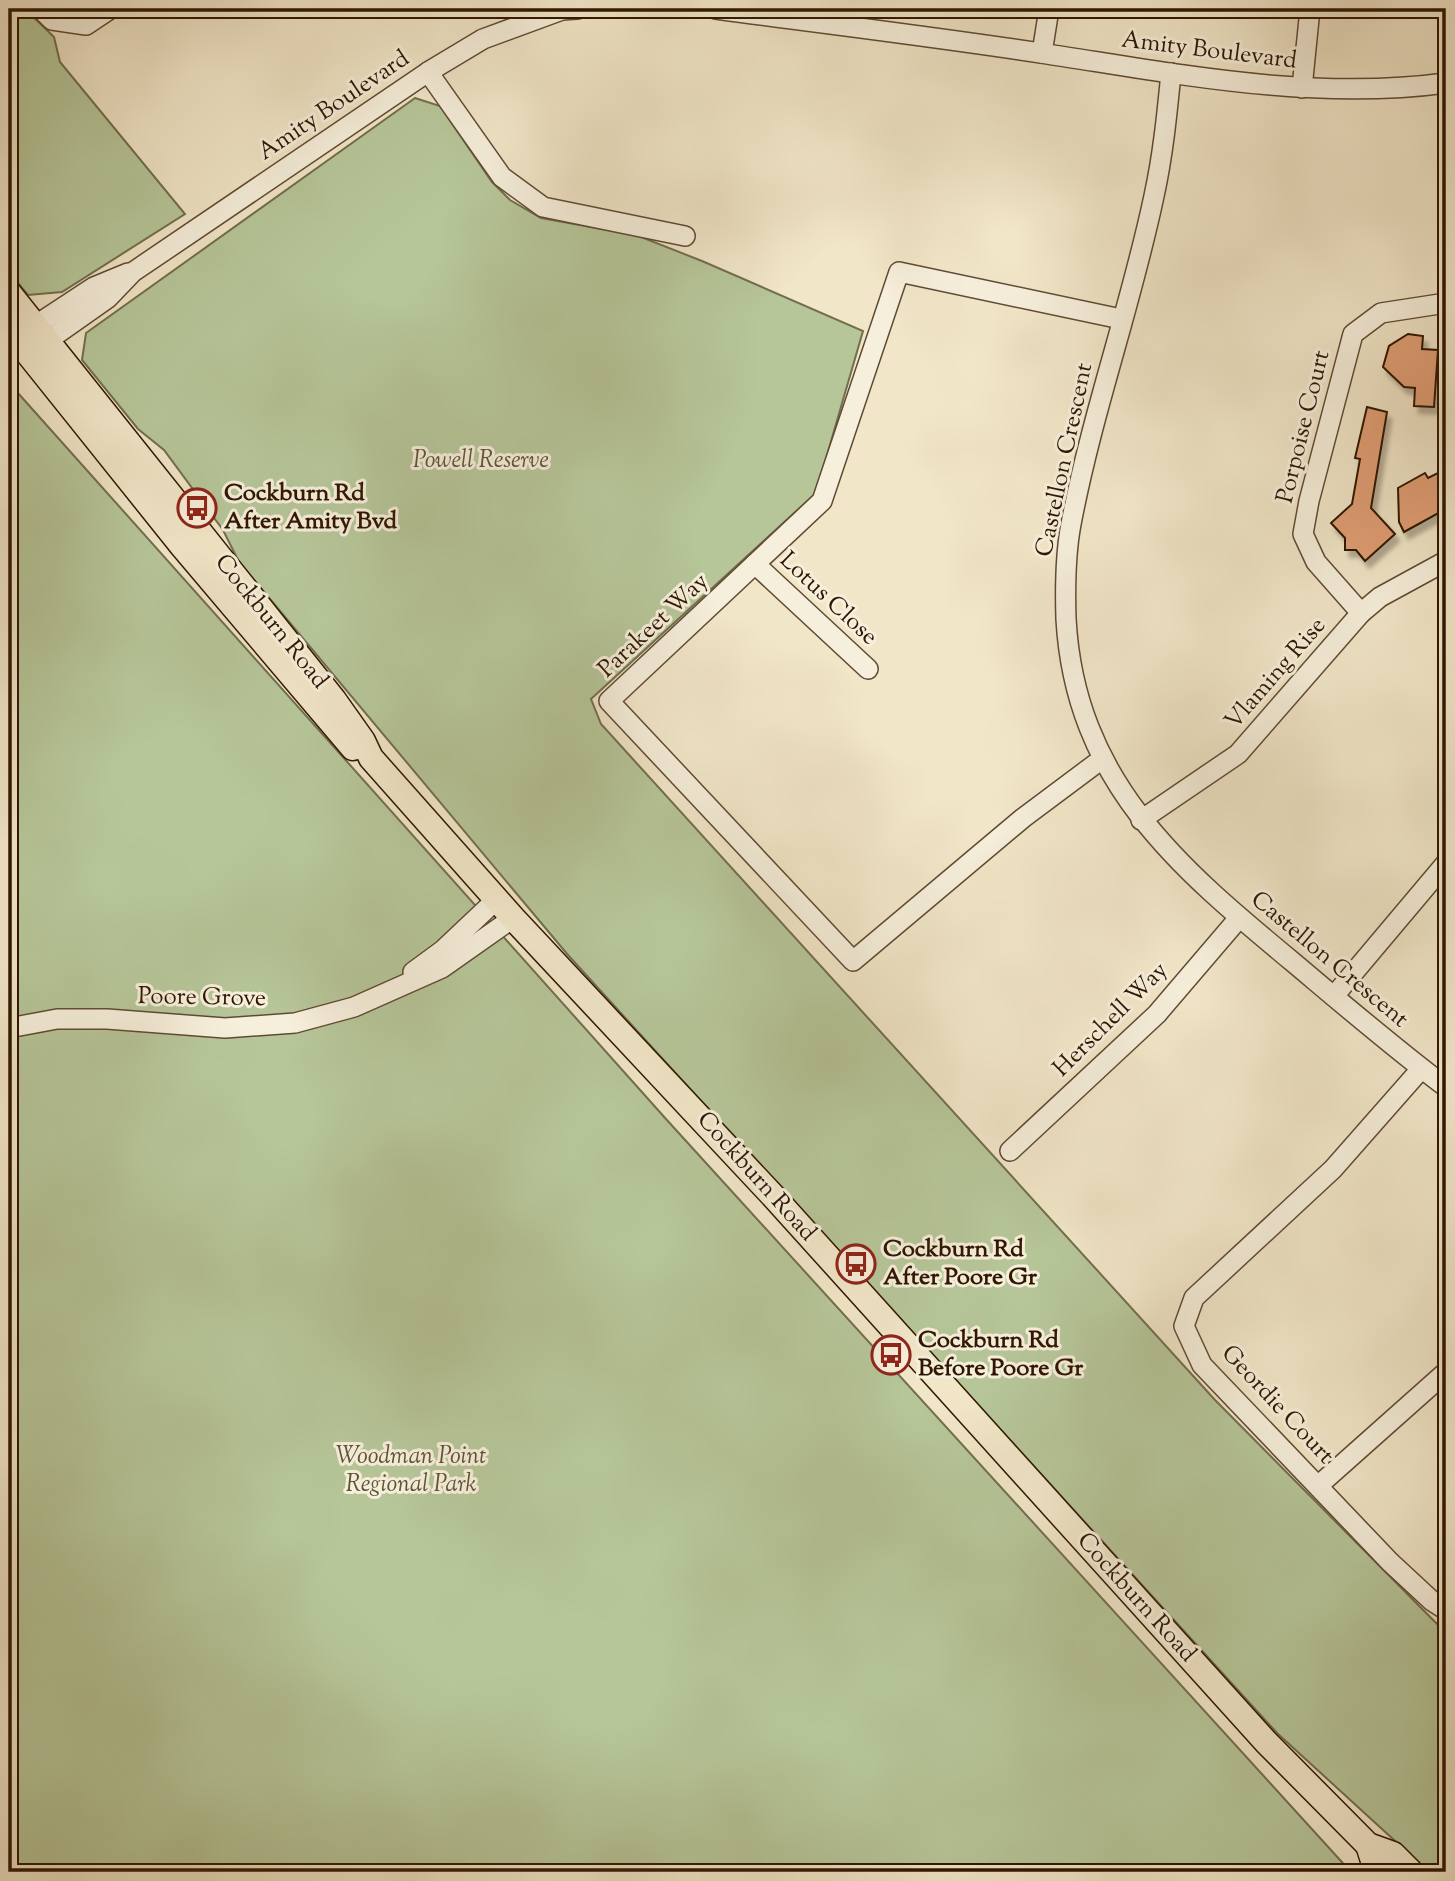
<svg xmlns="http://www.w3.org/2000/svg" width="1455" height="1881" font-family="'Sorts Mill Goudy',serif">
	<style>
		.green { fill: #b6c699; stroke: #726e4e; stroke-width: 2 }
		.building { fill: #e09e74; stroke: #2f1602; stroke-width: 2; filter: url(#shadow) }
		.lines { fill: none; stroke-linecap: round; stroke-linejoin: round }
		.minor-casing { stroke: #604a34; stroke-width: 22 }
		.major-casing { stroke: #2f1602; stroke-width: 27 }
		.minor { stroke: #f6efdb; stroke-width: 19 }
		.major { stroke: #f1e6c8; stroke-width: 24 }
		.labels { text-anchor: middle; dominant-baseline: central; stroke-width: 6; stroke-linejoin: round; paint-order: stroke }
		.street-label { font-size: 24px; fill: #2f1602; stroke: #f6efdb }
		.park-label { font-size: 24px; font-style: italic; fill: #5e5437; stroke: #f6efdb }
		.poi-label { font-size: 24px; font-weight: bold; fill: #2f1602; stroke: #f6efdb; text-anchor: start }
	</style>
	<defs>
		<filter id="shadow"><feDropShadow dx="4.5" dy="7" stdDeviation="2" flood-color="#0004"/></filter>
	</defs>
	<rect width="100%" height="100%" fill="#f1e6c8"/>
	<filter id="stains"><feTurbulence type="fractalNoise" baseFrequency=".00286" numOctaves="4"/><feColorMatrix values="0 0 0 0 .2 0 0 0 0 .09 0 0 0 0 .02 0 0 0 .5 -.17"/></filter>
	<radialGradient id="worn" r=".72"><stop offset=".6" stop-color="#630" stop-opacity="0"/><stop offset="1" stop-color="#630" stop-opacity=".3"/></radialGradient>
	<g class="green">
		<path d="M9 9H25L54 37 60 62 185 214 62 292 28 295 9 272Z"/>
		<path d="M415 98 440 106 492 182 510 200 541 218 636 235 702 261 863 331 816 493 591 699 601 724 1215 1400 1446 1633V1872H1429L1277 1733 568 955 239 562 223 530 164 450 138 429 82 360 86 333Z"/>
		<path d="M9 383 666 1119 1351 1872H9Z"/>
	</g>
	<g class="building">
		<path d="M1408 334 1423 336 1422 349 1438 350 1434 407 1414 406 1415 388 1404 387 1383 367 1389 346Z"/>
		<path d="M1367 407 1387 412 1371 508 1395 534 1365 561 1356 550H1345V538L1331 523 1352 504 1360 459 1355 458Z"/>
		<path d="M1446 469V509L1404 532 1399 522 1398 488 1425 473 1428 478Z"/>
	</g>
	<g class="lines">
		<g class="minor-casing">
			<g id="minor">
				<path d="M41 9 52 20 86 25 110 9"/>
				<path d="M716 9C826 24 937 37 1047 54 1178 74 1313 101 1446 83"/>
				<path d="M1042 53 1049 9"/>
				<path d="M428 72 502 177 543 207 685 236"/>
				<path d="M1171 73C1167 114 1163 155 1154 196 1131 306 1092 413 1071 524 1065 556 1065 587 1066 619 1075 781 1178 867 1294 963 1344 1005 1394 1048 1446 1087"/>
				<path d="M1302 88 1310 9"/>
				<path d="M24 333 94 287 128 273"/>
				<path d="M37 348 108 298 133 272 428 72 483 39 562 10 577 9"/>
				<path d="M755 564 868 669"/>
				<path d="M1361 613 1316 562 1303 534 1309 501 1353 334 1381 313 1446 303"/>
				<path d="M1102 759 1023 818 853 961 609 701 822 501 899 272 1121 319"/>
				<path d="M1141 820 1238 754 1361 613 1380 597 1446 561"/>
				<path d="M413 972 443 950 497 899"/>
				<path d="M1334 996 1446 863"/>
				<path d="M9 1028 57 1019H107L225 1028 295 1023 354 1007 442 968 513 918"/>
				<path d="M1421 1069 1333 1169 1194 1298 1184 1326 1202 1365 1390 1562 1432 1601 1446 1610"/>
				<path d="M1010 1151 1157 1014 1239 918"/>
				<path d="M1319 1485 1446 1372"/>
			</g>
		</g>
		<g class="major-casing">
			<g id="major">
				<path d="M9 293 334 700 363 741 371 758 513 918 774 1197 1266 1742 1368 1845 1393 1854 1411 1872"/>
				<path d="M9 330 182 546 353 748"/>
				<path d="M1368 1845 1375 1867 1380 1872"/>
			</g>
		</g>
		<use href="#minor" class="minor"/>
		<use href="#major" class="major"/>
	</g>
	<defs>
		<g id="bus-ring" transform="scale(2.0125)"><circle r="9.5" fill="#f6efdb" stroke="#8f2418" stroke-width="1.5"/><path d="M-5-6H5V4H4V6H2V4H-2V6H-4V4H-5ZM-3.5-4V0h7V-4ZM-3.5 1.2v1.5H-2V1.2ZM2 1.2v1.5H3.5V1.2Z" fill="#8f2418"/></g>
	</defs>
	<g fill-rule="evenodd">
		<use href="#bus-ring" x="197" y="508"/>
		<use href="#bus-ring" x="856" y="1264"/>
		<use href="#bus-ring" x="891" y="1355"/>
	</g>
	<g class="labels">
		<g class="street-label">
			<text transform="translate(1209 51) rotate(7)">Amity Boulevard</text>
			<text transform="translate(334 106) rotate(-34)">Amity Boulevard</text>
			<text transform="translate(1304 427) rotate(-76)">Porpoise Court</text>
			<text transform="translate(1065 460) rotate(-78)">Castellon Crescent</text>
			<text transform="translate(828 599) rotate(43)">Lotus Close</text>
			<text transform="translate(271 622) rotate(51)">Cockburn Road</text>
			<text transform="translate(654 626) rotate(-43)">Parakeet Way</text>
			<text transform="translate(1276 674) rotate(-49)">Vlaming Rise</text>
			<text transform="translate(1329 960) rotate(40)">Castellon Crescent</text>
			<text transform="translate(202 998) rotate(1)">Poore Grove</text>
			<text transform="translate(1111 1020) rotate(-45)">Herschell Way</text>
			<text transform="translate(756 1177) rotate(48)">Cockburn Road</text>
			<text transform="translate(1277 1405) rotate(47)">Geordie Court</text>
			<text transform="translate(1136 1598) rotate(48)">Cockburn Road</text>
		</g>
		<g class="park-label">
			<text x="481" y="461">Powell Reserve</text>
			<text x="411" y="1457">Woodman Point<tspan x="411" dy="28">Regional Park</tspan></text>
		</g>
		<g class="poi-label">
			<text x="224" y="494">Cockburn Rd<tspan x="224" dy="28">After Amity Bvd</tspan></text>
			<text x="883" y="1250">Cockburn Rd<tspan x="883" dy="28">After Poore Gr</tspan></text>
			<text x="918" y="1341">Cockburn Rd<tspan x="918" dy="28">Before Poore Gr</tspan></text>
		</g>
	</g>
	<rect width="1455" height="1881" fill="none" stroke="#f1e6c8" stroke-width="35"/>
	<rect x="10" y="10" width="1434" height="1860" fill="none" stroke="#2f1602" stroke-width="3.5"/>
	<rect x="18" y="18" width="1420" height="1846" fill="none" stroke="#2f1602" stroke-width="2"/>
	<rect width="100%" height="100%" filter="url(#stains)"/>
	<rect width="100%" height="100%" fill="url(#worn)"/>
</svg>
